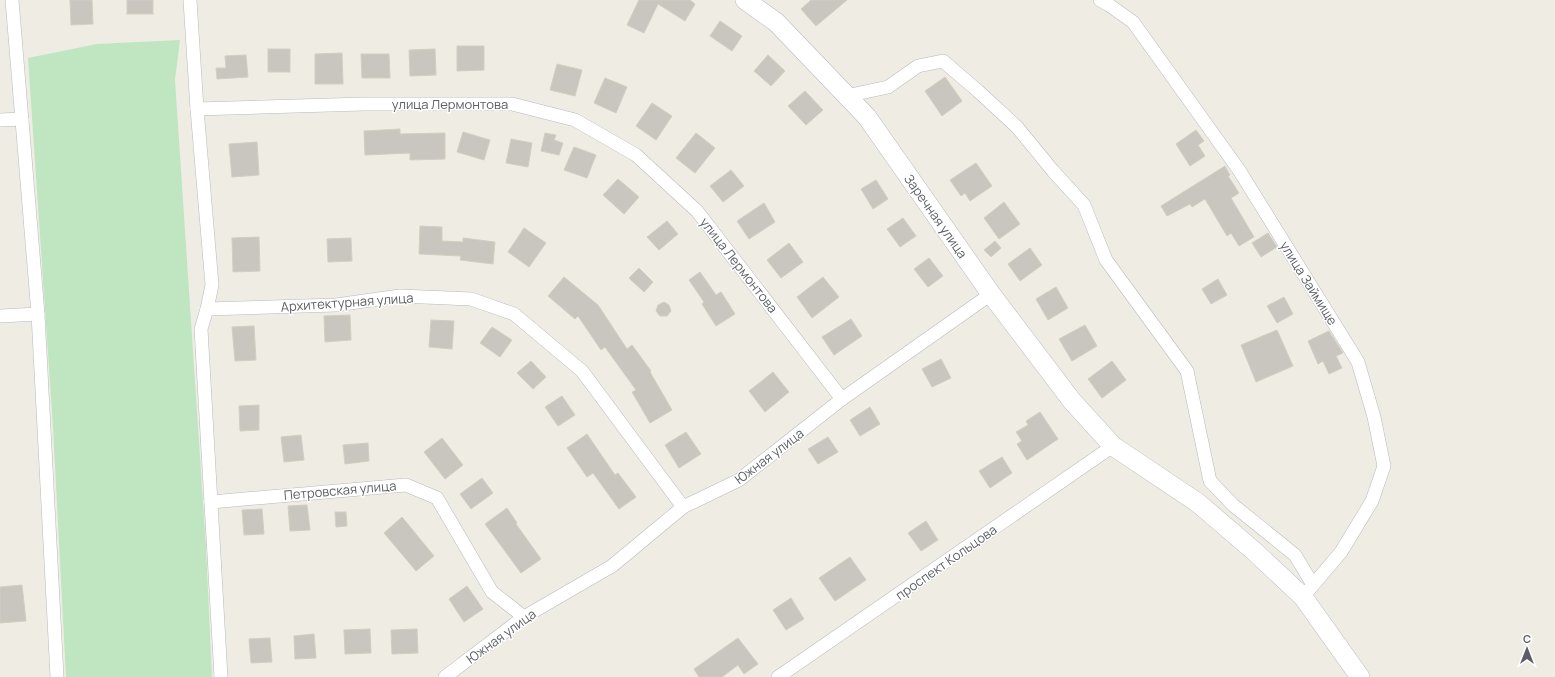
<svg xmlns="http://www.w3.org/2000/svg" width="1555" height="677" font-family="Manrope,sans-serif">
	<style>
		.green { fill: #bfe6c1 }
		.building { fill: #c9c6c0; stroke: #d3cec1 }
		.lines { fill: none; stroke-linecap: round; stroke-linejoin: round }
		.street-casing { stroke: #b8babf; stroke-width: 14 }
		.secondary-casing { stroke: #b8bbc1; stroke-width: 20 }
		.street { stroke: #fff; stroke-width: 13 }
		.secondary { stroke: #fff; stroke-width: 19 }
		.labels { text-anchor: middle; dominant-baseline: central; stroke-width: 3; stroke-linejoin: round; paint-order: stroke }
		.street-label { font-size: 13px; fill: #5b5e64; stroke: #fff }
	</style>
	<rect width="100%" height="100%" fill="#eeece3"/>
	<path class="green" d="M180 40 175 80 206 547 212 677H66L53 427 28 58 97 44Z"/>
	<g class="building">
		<path d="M70 0H92L93 24 71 25Z"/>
		<rect x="127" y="0" width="26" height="14"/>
		<path d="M639 0H690L695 4 685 21 658 4 644 33 627 25Z"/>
		<path d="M811 0H847L816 26 801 9Z"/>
		<path d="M720 21 742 36 732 51 710 36Z"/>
		<path d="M457 46H484V70L457 71Z"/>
		<rect x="268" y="49" width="22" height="23"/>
		<path d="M435 49 436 75 410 76 409 50Z"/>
		<path d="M342 53 343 84H315V54Z"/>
		<path d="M361 54H389L390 78H362Z"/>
		<path d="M246 55 248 77 217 79 216 68H226L225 56Z"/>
		<path d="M768 55 785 71 771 86 754 71Z"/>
		<path d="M557 64 582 70 575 96 550 90Z"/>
		<path d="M945 77 962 101 942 116 925 91Z"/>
		<path d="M605 78 627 87 616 113 594 103Z"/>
		<path d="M805 91 823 110 806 125 788 106Z"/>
		<path d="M652 103 672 116 656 140 636 126Z"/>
		<path d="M400 129V134L445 133V159L410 160V153L365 155 364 131Z"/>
		<path d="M1196 130 1204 141 1198 145 1205 156 1190 166 1176 144Z"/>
		<path d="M463 132 490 140 484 160 457 152Z"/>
		<path d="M545 133 556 135 554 140 563 143 559 155 541 151Z"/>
		<path d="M696 133 715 148 695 173 676 158Z"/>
		<path d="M511 139 532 143 528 167 506 163Z"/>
		<path d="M257 142 259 175 232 177 229 144Z"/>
		<path d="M574 147 596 155 587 178 564 170Z"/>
		<path d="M976 163 992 186 970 201 965 193 961 196 950 180Z"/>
		<path d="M1225 166 1230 175 1228 176 1239 193 1231 198 1254 237 1239 246 1231 233 1227 236 1205 199 1192 207 1190 204 1167 216 1161 206Z"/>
		<path d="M731 170 744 186 723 202 710 186Z"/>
		<path d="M618 179 639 197 624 214 603 195Z"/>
		<path d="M876 180 888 199 873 209 861 189Z"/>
		<path d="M1004 202 1020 224 999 239 984 218Z"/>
		<path d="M764 203 775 222 749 239 737 221Z"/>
		<path d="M903 218 916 236 900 247 887 229Z"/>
		<path d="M667 221 678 234 659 250 647 237Z"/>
		<path d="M420 226 442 227V241L463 242V238L495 242 493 264 460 260 461 256 419 254Z"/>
		<path d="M524 228 546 243 529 267 508 252Z"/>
		<path d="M1268 233 1277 247 1261 257 1252 243Z"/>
		<path d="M259 237 260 271 233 272 232 238Z"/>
		<path d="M351 238 352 261 328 262 327 239Z"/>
		<path d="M995 241 1001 248 991 257 984 250Z"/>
		<path d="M789 243 803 262 781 278 767 260Z"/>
		<path d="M1030 248 1042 265 1020 281 1008 264Z"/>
		<path d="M929 258 943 276 928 287 914 269Z"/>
		<path d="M639 268 653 282 644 292 629 278Z"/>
		<path d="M700 272 716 295 721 292 735 314 716 326 702 304 704 302 689 280Z"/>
		<path d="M564 277 598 305 627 349 632 345 651 371 650 372 672 410 650 423 632 392 636 390 605 347 601 350 578 316 575 319 548 296Z"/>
		<path d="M823 277 839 297 812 318 797 297Z"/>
		<path d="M1218 279 1227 295 1211 304 1202 289Z"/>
		<path d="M1056 287 1068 308 1048 320 1036 299Z"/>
		<path d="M1284 297 1293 314 1277 323 1267 306Z"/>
		<path d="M664 302 669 305 671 311 667 316H660L656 311 658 305Z"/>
		<path d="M350 315 351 340 325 342 324 316Z"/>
		<path d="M851 319 862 336 834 355 822 337Z"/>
		<path d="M431 320 454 321 452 349 429 347Z"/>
		<path d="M1085 325 1097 346 1072 361 1059 339Z"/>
		<path d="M254 326 256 360 235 361 232 327Z"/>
		<path d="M492 327 512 340 500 357 480 343Z"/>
		<path d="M1277 330 1293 366 1256 382 1241 345Z"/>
		<path d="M1329 331 1343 353 1336 356 1342 368 1329 374 1323 361 1318 364 1308 341Z"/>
		<path d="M941 359 951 378 932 387 922 369Z"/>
		<path d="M531 361 546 377 533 389 517 373Z"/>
		<path d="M1112 361 1126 380 1102 398 1088 379Z"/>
		<path d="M773 372 789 392 765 412 749 391Z"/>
		<path d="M562 396 575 415 558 426 545 407Z"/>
		<path d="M259 405V430L240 431 239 406Z"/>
		<path d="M870 407 880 424 860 436 850 420Z"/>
		<path d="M1040 412 1058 439 1027 460 1017 444 1022 441 1016 432 1028 425 1026 421Z"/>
		<path d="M686 432 701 454 679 468 665 445Z"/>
		<path d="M587 434 615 475 618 473 636 497 619 509 593 473 587 477 567 448Z"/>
		<path d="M301 435 304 460 284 462 281 437Z"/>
		<path d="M828 437 838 452 818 464 808 449Z"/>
		<path d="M442 438 463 465 445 479 424 452Z"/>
		<path d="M368 443 369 461 345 464 343 445Z"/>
		<path d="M1002 457 1012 473 990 488 979 471Z"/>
		<path d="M482 478 493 493 471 509 460 494Z"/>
		<path d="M307 505 310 530 290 531 288 506Z"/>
		<path d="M507 508 517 523 516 524 541 559 521 573 485 524Z"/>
		<path d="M262 509 264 534 244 535 242 510Z"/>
		<path d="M335 512H346L347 526 336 527Z"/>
		<path d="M402 517 434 556 416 571 384 533Z"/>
		<path d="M926 521 938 540 921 551 908 533Z"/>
		<path d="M850 557 866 580 835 601 819 578Z"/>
		<path d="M22 585 26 621 0 623V587Z"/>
		<path d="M467 586 483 609 464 622 449 599Z"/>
		<path d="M791 598 804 619 786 630 773 610Z"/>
		<path d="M370 629 371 653 345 654 344 630Z"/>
		<path d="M417 629 418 653 392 654 391 630Z"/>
		<path d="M314 634 316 658 295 659 294 636Z"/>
		<path d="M270 638 272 662 251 663 249 639Z"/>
		<path d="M738 638 758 664 744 674 738 665 722 677H699L694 669Z"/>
	</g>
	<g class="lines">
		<g class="street-casing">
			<g id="street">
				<path d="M12 0 38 314 57 677"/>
				<path d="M190 0 197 109 212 285 207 309 201 329 221 677"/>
				<path d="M1100 0 1109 5 1133 22 1239 170 1358 362 1374 417 1384 466 1372 501 1341 552 1308 591"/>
				<path d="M846 96 888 87 918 66 943 61 978 91 1017 127 1053 171 1084 205 1106 260 1187 371 1210 481 1233 505 1295 555 1313 585"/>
				<path d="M197 109 364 104H512L575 120 636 155 697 211 842 399"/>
				<path d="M0 120 22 119"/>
				<path d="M207 309 336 305 400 296 471 299 514 314 582 371 683 507"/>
				<path d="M0 316 38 314"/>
				<path d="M211 502 406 485 437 498 492 592 524 617"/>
				<path d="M445 677 524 617 612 566 683 507 739 480 842 399 991 294"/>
				<path d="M778 677 1113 446"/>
			</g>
		</g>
		<g class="secondary-casing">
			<path id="secondary" d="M745 0 776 22 867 117 991 294 1072 401 1113 446 1198 503 1254 551 1303 597 1360 677"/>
		</g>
		<use href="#street" class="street"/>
		<use href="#secondary" class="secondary"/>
	</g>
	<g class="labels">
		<g class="street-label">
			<text x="450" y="104">улица Лермонтова</text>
			<text transform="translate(936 216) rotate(55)">Заречная улица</text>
			<text transform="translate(739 265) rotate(52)">улица Лермонтова</text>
			<text transform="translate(1309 283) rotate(58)">улица Займище</text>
			<text transform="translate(347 302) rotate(-4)">Архитектурная улица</text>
			<text transform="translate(769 456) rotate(-37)">Южная улица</text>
			<text transform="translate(340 490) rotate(-5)">Петровская улица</text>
			<text transform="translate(946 562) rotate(-35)">проспект Кольцова</text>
			<text transform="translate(501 636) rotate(-36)">Южная улица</text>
		</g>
	</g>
	<g transform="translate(1527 649)" stroke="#ffffff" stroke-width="3" paint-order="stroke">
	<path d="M0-3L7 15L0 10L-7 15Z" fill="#5b5e64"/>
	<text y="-6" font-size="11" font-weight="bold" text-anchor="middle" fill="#5b5e64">С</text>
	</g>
</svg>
